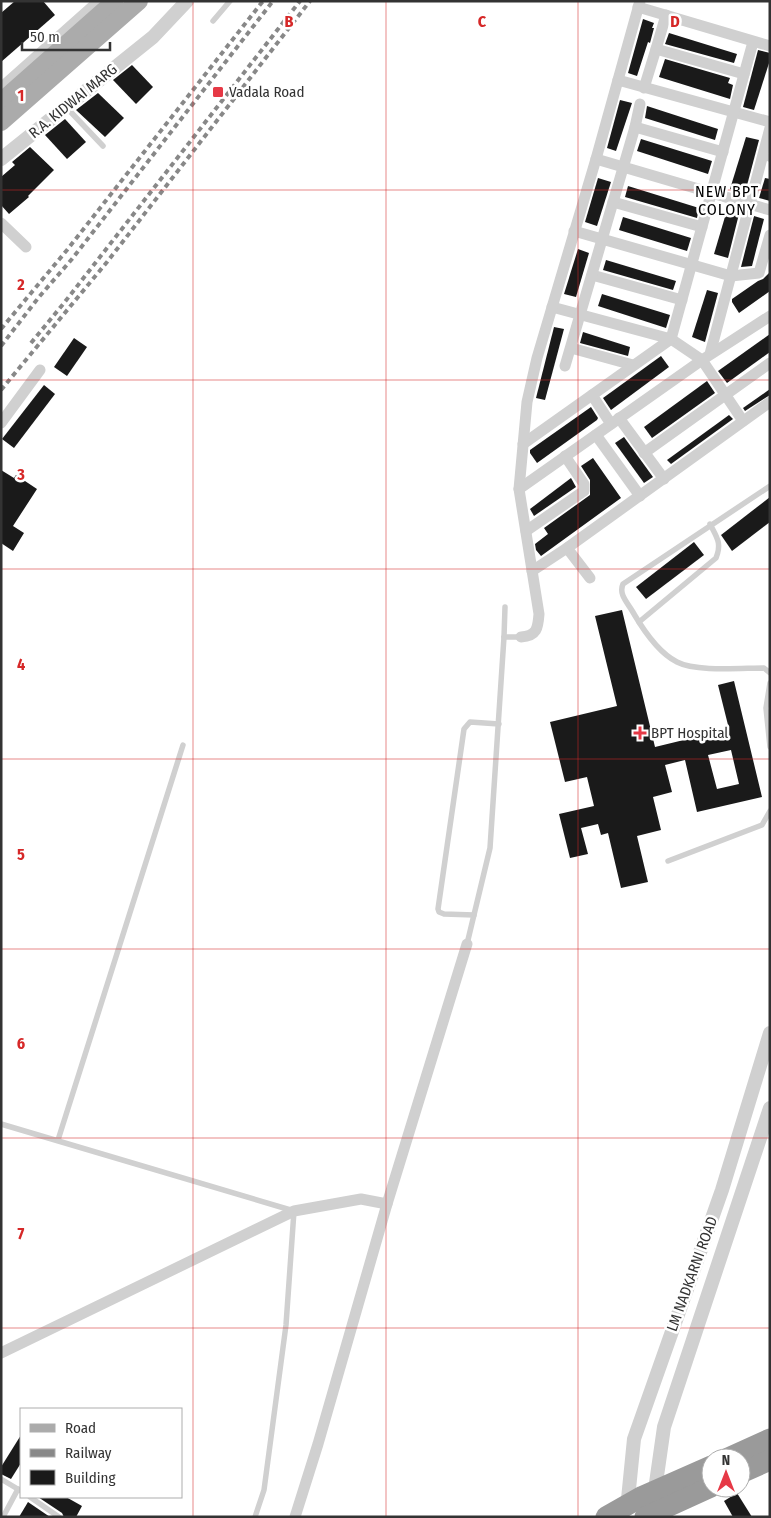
<svg xmlns="http://www.w3.org/2000/svg" width="771" height="1518" font-family="'Fira Sans Condensed',sans-serif">
	<style>
		.building { fill: #1a1a1a; fill-rule: evenodd }
		.lines { fill: none; stroke-linecap: round; stroke-linejoin: round }
		.service { stroke: #d0d0d0; stroke-width: 5.5 }
		.minor { stroke: #d0d0d0; stroke-width: 11 }
		.tertiary { stroke: #d0d0d0; stroke-width: 14 }
		.primary { stroke: #ababab; stroke-width: 18 }
		.motorway { stroke: #9a9a9a; stroke-width: 21 }
		.rail { stroke: #888; stroke-width: 4; stroke-dasharray: 5 4; stroke-linecap: butt }
		.motorway-bridge { stroke: #9a9a9a; stroke-width: 21 }
		.grid { fill: none; stroke: #d62828; stroke-width: 1; stroke-opacity: 0.55 }
		.poi-dot { fill: #e63946; stroke: #fff; stroke-width: 2 }
		.labels { text-anchor: middle; dominant-baseline: central; stroke-width: 5; stroke-linejoin: round; paint-order: stroke }
		.poi-label { font-size: 15px; fill: #333; stroke: #fff; text-anchor: start }
		.street-label { font-size: 15px; fill: #333; stroke: #fff }
		.neighbourhood-label { font-size: 16px; letter-spacing: 1px; fill: #000; stroke: #fff }
		.grid-label { font-size: 16px; text-anchor: middle; font-weight: bold; fill: #d62828; stroke: #fff; stroke-width: 5; stroke-linejoin: round; paint-order: stroke }
	</style>
	<rect width="100%" height="100%" fill="#fff"/>
	<g class="building">
		<path d="M15 1H43L55 15 1 62V13Z"/>
		<path d="M643 19 654 23 652 28H654L650 43 648 42 637 76 628 73Z"/>
		<path d="M669 33 737 54 734 63 665 44Z"/>
		<path d="M758 50 770 53V60L754 110 743 107Z"/>
		<path d="M665 59 730 78 728 83 733 85 730 99 659 77Z"/>
		<path d="M132 65 153 87 136 104 113 80Z"/>
		<path d="M98 93 124 118 105 137 76 110Z"/>
		<path d="M620 100 632 103 616 151 607 148Z"/>
		<path d="M647 106 718 129 715 140 645 118Z"/>
		<path d="M65 119 86 142 67 159 45 135Z"/>
		<path d="M746 137 759 140 745 193 730 189Z"/>
		<path d="M641 139 712 161 708 174 637 151Z"/>
		<path d="M30 147 54 170 28 196 29 197 9 214 1 205V177L15 165 12 162Z"/>
		<path d="M598 178 611 182 597 226 585 222Z"/>
		<path d="M765 178 770 179V201L759 198Z"/>
		<path d="M628 186 699 208 697 218 625 197Z"/>
		<path d="M727 210 739 214 728 258 714 254Z"/>
		<path d="M754 216 764 219 752 266 741 267Z"/>
		<path d="M623 217 691 238 687 251 619 230Z"/>
		<path d="M578 249 589 253 576 297 564 294Z"/>
		<path d="M606 260 676 281 673 290 603 270Z"/>
		<path d="M770 272V291L739 313 732 302V299L758 281 763 279Z"/>
		<path d="M707 290 718 293 705 342 692 337Z"/>
		<path d="M602 294 670 315 666 328 598 306Z"/>
		<path d="M554 327 564 329 545 400 536 398Z"/>
		<path d="M583 332 630 347 628 356 580 343Z"/>
		<path d="M770 334V352L727 383 718 371Z"/>
		<path d="M74 338 87 347 67 376 54 367Z"/>
		<path d="M661 356 669 367 611 410 603 398Z"/>
		<path d="M707 381 715 393 652 438 644 427Z"/>
		<path d="M44 385 55 394 14 448 2 439Z"/>
		<path d="M770 389V395L745 411 743 408Z"/>
		<path d="M591 407 598 418 597 420 537 463 530 453V450Z"/>
		<path d="M729 415 733 419 671 464 667 460Z"/>
		<path d="M624 437 653 477 644 483 615 443Z"/>
		<path d="M593 458 621 498 541 556 536 550 535 544 548 534 544 528 590 495V480L581 466Z"/>
		<path d="M1 470 14 478 16 475 37 489 13 526 24 533 13 551 1 543Z"/>
		<path d="M571 478 576 487 534 516 530 509Z"/>
		<path d="M770 497V522L732 551 721 535Z"/>
		<path d="M694 542 704 555 646 599 636 587Z"/>
		<path d="M622 610 655 747 729 729 718 685 734 681 762 797 697 812 685 760 665 765 672 792 653 797 661 830 637 836 648 882 621 888 608 833 601 835 598 824 581 828 588 854 570 858 559 814 594 806 587 777 565 782 550 722 617 706 595 616ZM731 750 739 784 717 789 708 755Z"/>
		<path d="M21 1435V1463L11 1479 1 1474V1467Z"/>
		<path d="M737 1493 752 1517H733L724 1501Z"/>
		<path d="M38 1497H66L82 1506 76 1517H64L62 1513Z"/>
		<path d="M28 1502 50 1517H19Z"/>
	</g>
	<g class="lines">
		<g class="service">
			<path d="M213 21 230 1"/>
			<path d="M66 107 103 146"/>
			<path d="M769 159 770 156"/>
			<path d="M770 486 623 584C618 595 629 604 634 614 644 631 659 653 677 662 696 672 741 668 764 668L770 673"/>
			<path d="M639 622 716 558C722 543 717 538 710 524"/>
			<path d="M504 637H521"/>
			<path d="M770 683 766 708 770 747"/>
			<path d="M668 861 762 825 770 811"/>
			<path d="M474 915 444 914 439 912 438 909 464 729 470 722 499 724"/>
			<path d="M467 944 490 848 504 637 505 607"/>
			<path d="M1 1124 294 1211 286 1325 264 1490 255 1517"/>
			<path d="M58 1140 183 745"/>
			<path d="M1 1479 21 1491"/>
			<path d="M30 1497 59 1517"/>
			<path d="M3 1517 18 1489"/>
		</g>
		<g class="minor">
			<path d="M638 7 770 46"/>
			<path d="M656 49 666 15"/>
			<path d="M618 80 770 122"/>
			<path d="M644 88 656 49 744 74"/>
			<path d="M635 127 640 104"/>
			<path d="M596 159 770 210"/>
			<path d="M613 202 702 227"/>
			<path d="M1 223 26 247"/>
			<path d="M574 231 731 276 759 273 770 235"/>
			<path d="M592 275 682 300"/>
			<path d="M552 307 671 339 702 360 743 421"/>
			<path d="M571 348 633 365"/>
			<path d="M710 354 770 128"/>
			<path d="M565 366 635 127 723 152"/>
			<path d="M592 395 611 424"/>
			<path d="M619 418 664 479"/>
			<path d="M1 423 40 370"/>
			<path d="M596 435 640 496"/>
			<path d="M523 444 671 339 753 42"/>
			<path d="M644 453 770 363"/>
			<path d="M519 489 702 360 770 316"/>
			<path d="M526 531 584 491V484L565 456"/>
			<path d="M567 548 590 578"/>
			<path d="M532 571 567 548 770 402"/>
			<path d="M521 637C537 636 538 628 539 614L519 489 527 402 537 358 596 159 640 1"/>
			<path d="M1 1353 294 1211 361 1199 387 1204"/>
			<path d="M295 1517 318 1444 387 1204 467 944"/>
		</g>
		<g class="tertiary">
			<path d="M1 90 101 1"/>
			<path d="M1 159 153 37 187 1"/>
			<path d="M654 1497 664 1427 770 1108"/>
			<path d="M627 1509 634 1439 722 1190 770 1033"/>
		</g>
		<g class="primary">
			<path d="M1 102 115 1"/>
			<path d="M1 122 139 1"/>
		</g>
		<g class="motorway">
			<path d="M728 1458 770 1439"/>
			<path d="M741 1473 770 1460"/>
		</g>
		<g class="rail">
			<path d="M1 329 67 250 263 1"/>
			<path d="M31 343 64 303 300 1"/>
			<path d="M1 346 39 297 72 259 273 1"/>
			<path d="M1 390 107 262 310 1"/>
		</g>
		<g class="motorway-bridge">
			<path d="M606 1517 643 1496 711 1466"/>
			<path d="M645 1517 711 1487"/>
		</g>
	</g>
	<path class="grid" d="M193 1V1517M386 1V1517M578 1V1517M1 190H770M1 380H770M1 569H770M1 759H770M1 949H770M1 1138H770M1 1328H770"/>
	<g class="poi-dot">
		<rect x="212" y="86" width="12" height="12" rx="2.5"/>
		<path d="M637.5 725.5h5v5h5v5h-5v5h-5v-5h-5v-5h5z"/>
	</g>
	<g class="labels">
		<g class="poi-label">
			<text x="229" y="92">Vadala Road</text>
			<text x="651" y="733">BPT Hospital</text>
		</g>
		<g class="street-label">
			<text transform="translate(73 101) rotate(-39)">R.A. KIDWAI MARG</text>
			<text transform="translate(692 1274) rotate(-70)">LM NADKARNI ROAD</text>
		</g>
		<g class="neighbourhood-label">
			<text x="727" y="191">NEW BPT<tspan x="727" dy="18">COLONY</tspan></text>
		</g>
	</g>
	<g class="grid-label">
		<text x="289" y="27">B</text>
		<text x="482" y="27">C</text>
		<text x="675" y="27">D</text>
		<text x="21" y="101">1</text>
		<text x="21" y="290">2</text>
		<text x="21" y="480">3</text>
		<text x="21" y="670">4</text>
		<text x="21" y="860">5</text>
		<text x="21" y="1049">6</text>
		<text x="21" y="1239">7</text>
	</g>
	<rect width="771" height="1518" fill="none" stroke="#333333" stroke-width="5"/>
	<rect x="20" y="1408" width="162" height="90" fill="#ffffff" stroke="#adadad"/>
	<rect x="30" y="1424" width="25" height="8" fill="#ababab" stroke="#adadad"/>
	<text x="65" y="1433" font-size="15" fill="#333333">Road</text>
	<rect x="30" y="1449" width="25" height="8" fill="#888888" stroke="#adadad"/>
	<text x="65" y="1458" font-size="15" fill="#333333">Railway</text>
	<rect x="30" y="1470" width="25" height="15" fill="#1a1a1a" stroke="#adadad"/>
	<text x="65" y="1483" font-size="15" fill="#333333">Building</text>
	<g transform="translate(726 1473)"><circle r="24" fill="#ffffff" stroke="#adadad"/>
	<path d="M0-4L9 19L0 12L-9 19Z" fill="#e63946"/>
	<text y="-8" font-size="14" font-weight="bold" text-anchor="middle" fill="#333333">N</text>
	</g>
	<path d="M22 42v8h88v-8" fill="none" stroke="#333333" stroke-width="2.5"/>
	<text x="30" y="42" font-size="15" fill="#333333" stroke="#ffffff" stroke-width="4" paint-order="stroke">50 m</text>
</svg>
